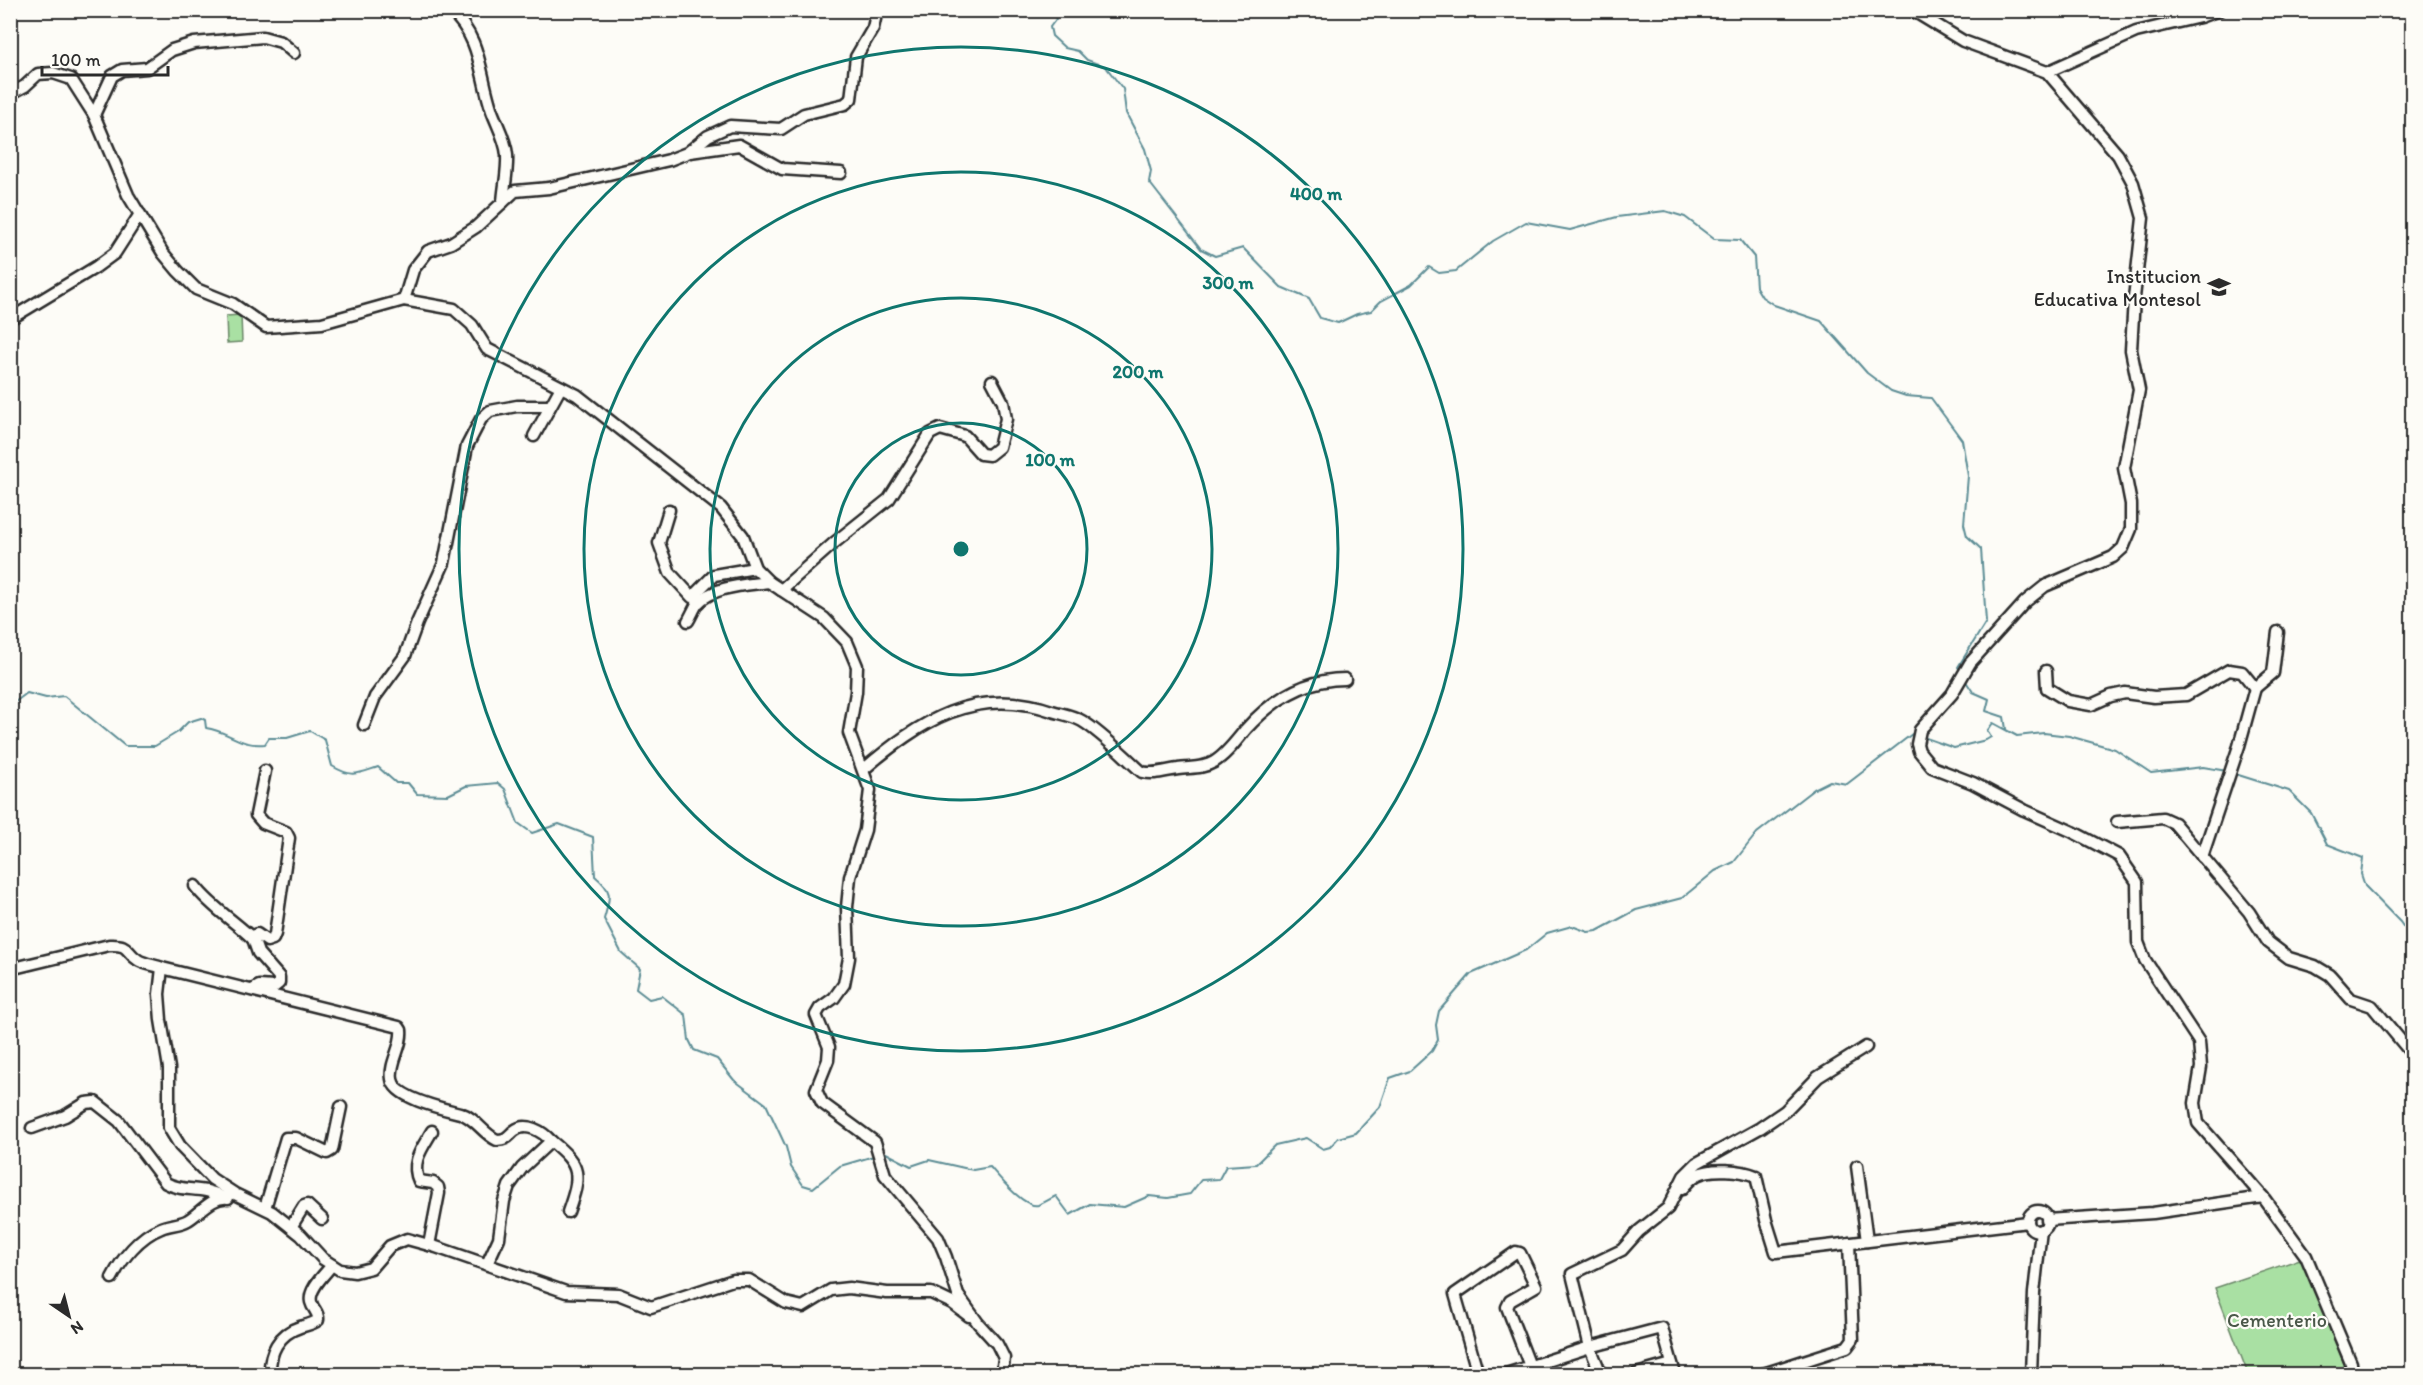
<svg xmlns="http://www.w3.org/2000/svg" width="2423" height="1385" font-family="Itim,sans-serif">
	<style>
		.green { fill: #a9e0a3; stroke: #6a8667; stroke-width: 1.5 }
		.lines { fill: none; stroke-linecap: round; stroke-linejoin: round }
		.stream { stroke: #5d8d95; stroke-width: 2 }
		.minor-casing { stroke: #2b2b2b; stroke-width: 15 }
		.minor { stroke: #fdfcf7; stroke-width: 10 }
		.ring { fill: none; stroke: #0f766e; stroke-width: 3 }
		.labels { text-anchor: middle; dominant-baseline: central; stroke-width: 4.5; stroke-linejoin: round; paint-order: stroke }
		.poi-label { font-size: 20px; fill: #2b2b2b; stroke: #fdfcf7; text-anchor: end }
		.park-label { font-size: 20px; fill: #4a5849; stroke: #fdfcf7 }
		.centre { fill: #0f766e; stroke: #fdfcf7; stroke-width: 3 }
		.ring-label { font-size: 18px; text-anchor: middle; font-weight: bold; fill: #0f766e; stroke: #fdfcf7; stroke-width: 4.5; stroke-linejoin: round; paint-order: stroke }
	</style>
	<rect width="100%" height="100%" fill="#fdfcf7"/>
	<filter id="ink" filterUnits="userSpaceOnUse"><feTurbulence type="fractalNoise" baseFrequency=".0167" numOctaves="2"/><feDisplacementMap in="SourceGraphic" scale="12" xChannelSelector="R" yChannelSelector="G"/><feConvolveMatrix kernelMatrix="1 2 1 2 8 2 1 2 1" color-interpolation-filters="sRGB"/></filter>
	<g filter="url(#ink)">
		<g class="green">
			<path d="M241 315 242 342 227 343 226 316Z"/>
			<path d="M2303 1258 2348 1374H2248L2215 1288Z"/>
		</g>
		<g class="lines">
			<g class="stream">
				<path d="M1052 10 1056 19 1050 27 1052 36 1065 48 1078 51 1087 60 1106 67 1123 89 1126 113 1145 149 1151 171 1149 182 1201 249 1215 256 1243 248 1281 287 1309 299 1320 318 1338 323 1357 314 1371 311 1381 301 1411 285 1429 267 1439 273 1456 271 1493 241 1526 222 1570 230 1617 217 1665 211 1685 217 1714 239 1740 240 1754 257 1756 287 1762 297 1774 305 1821 321 1867 373 1891 391 1906 396 1931 398 1962 440 1968 476 1964 524 1967 536 1981 549 1986 622 1958 667 1961 672"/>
				<path d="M1965 680 1973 692 1989 699 1986 711 2004 717 2006 729"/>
				<path d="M10 701 15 702 27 693 46 698 64 696 125 746H155L178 732 188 722 201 718 205 720 206 728C229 731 240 747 265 744L269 738H287L310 731 325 740 332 766C352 778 357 774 378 767L396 783H408L417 794 448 795 466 786 498 783 505 789 518 823 532 833 559 824 593 837 595 876C614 892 610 897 604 919L621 952 640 969 636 989 649 999 662 996 686 1015 689 1040 694 1050 717 1059 734 1080 766 1104 786 1147 791 1167 803 1185 813 1188 840 1166 874 1156"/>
				<path d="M1923 737 1954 748 1986 740 1991 737 1987 731 1993 723 2017 736 2044 733 2069 736 2115 749 2151 773 2203 767 2227 771"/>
				<path d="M2232 773 2289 791 2311 813 2327 844 2363 858 2361 874 2365 886 2400 922 2412 939"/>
				<path d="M883 1154 886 1153 911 1166 929 1160 973 1170 990 1167C999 1177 1024 1208 1038 1205 1044 1203 1050 1199 1056 1196L1070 1215 1090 1204 1124 1207 1149 1196 1168 1198 1190 1194 1201 1180 1219 1179 1226 1166 1256 1164 1275 1145 1306 1138 1323 1149 1330 1147 1338 1138 1356 1133 1380 1107 1390 1078 1410 1071 1432 1051 1438 1040 1436 1025 1439 1011 1471 974 1526 950 1547 933 1572 926 1588 932 1597 931 1636 910 1682 898 1715 871 1734 862 1757 833 1814 789 1830 781 1847 784 1912 734 1915 735"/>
			</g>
			<g class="minor-casing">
				<g id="minor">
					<path d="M450 10C482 39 479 73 492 111 497 125 506 140 507 155 508 170 504 187 503 202"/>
					<path d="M1912 10 1963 41 2047 72 2118 155 2133 183 2143 218 2134 298 2131 350 2139 390 2124 468 2131 504V529L2123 548 2113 557 2045 586 2025 602 1970 663 1952 694 1920 730 1917 744 1919 751 1932 767 1973 783 2024 810 2073 832 2119 856 2137 882 2138 942 2145 960 2199 1042 2201 1067 2195 1103 2198 1123 2263 1197 2306 1256 2351 1363 2352 1374"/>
					<path d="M2047 72 2136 32 2200 17 2219 10"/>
					<path d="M10 94 25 86 38 74 53 73 71 79 94 115 128 195 163 253 178 271 196 289 233 304 266 327 322 323 404 300 454 309 472 325 487 349 577 395 721 508 743 536 755 568 769 582 824 618 847 642 857 666 856 692 849 733 870 790 865 830 850 877 847 907 849 958 844 984 834 998 820 1008 816 1015 829 1047 828 1060 816 1090 822 1103 875 1142 885 1175 938 1238 946 1257 958 1295 978 1323 997 1344 1004 1358 1002 1374"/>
					<path d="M94 115 112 76 122 70 147 68 172 50 194 43 263 37 281 42 294 53"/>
					<path d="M690 152 739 145 782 169 841 173"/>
					<path d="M404 300 413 270 428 251 451 243 476 227 515 191 549 188 669 160 687 153 708 136 730 126 781 129 804 114 845 104 851 99 856 57 873 28 877 10"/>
					<path d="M10 319 96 267 115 253 140 214"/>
					<path d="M534 436 561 387"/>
					<path d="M669 510 659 543 670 573 692 597 714 575 755 568"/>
					<path d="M781 590 834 543 889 499 930 434 940 429 965 436 981 454 989 455 999 447 1006 419 1003 402 992 381"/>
					<path d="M688 621C691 616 694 609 697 604 712 586 747 585 769 582"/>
					<path d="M2046 671 2047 688 2068 701 2091 705 2111 696 2125 693 2154 697 2186 695 2229 670 2242 672 2255 688 2273 673 2278 632"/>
					<path d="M364 725 375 697 405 656 417 623 444 563 467 446 481 419 490 411 517 406H550"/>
					<path d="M863 770C920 721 975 685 1052 711 1062 714 1074 716 1082 721 1102 733 1124 756 1142 772 1155 775 1164 771 1178 769 1190 767 1202 769 1214 762 1226 755 1236 741 1246 729 1272 700 1304 679 1345 679"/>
					<path d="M2117 822 2163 818 2174 823 2249 912 2268 942 2289 958 2315 966 2330 975 2351 999 2372 1006 2412 1054"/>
					<path d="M2202 857 2239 746 2255 688"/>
					<path d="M195 886C210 906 234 921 252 938"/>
					<path d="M162 968 159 994 161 1020 169 1068V1128L180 1146 212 1179 235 1194 272 1212 301 1235 323 1259 340 1270 355 1272 371 1268 390 1246 407 1239 436 1247 566 1292 618 1294 651 1307 733 1280H749L786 1303 803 1307 831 1290 849 1288 887 1293H931L952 1303 969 1316"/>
					<path d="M10 969 109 945C131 944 124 951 138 960 144 964 155 965 162 968L399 1027 401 1030C403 1046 389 1063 392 1079 394 1098 444 1109 460 1113 476 1118 482 1133 497 1140 507 1140 508 1136 514 1131 526 1121 543 1132 551 1141L522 1168 509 1186 504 1201 499 1238 487 1264"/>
					<path d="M252 990 259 986 274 987 279 983V977L258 953 252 936 257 934 267 941 273 939 275 934 289 838 286 832 263 823 256 815 265 771"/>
					<path d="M32 1128 65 1116 86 1103 95 1102 119 1121 166 1183C184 1193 202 1185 222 1197"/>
					<path d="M551 1141C582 1166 581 1175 568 1212"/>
					<path d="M1857 1166 1867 1241"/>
					<path d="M1682 1189C1686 1184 1691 1178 1697 1175 1711 1167 1742 1170 1756 1176L1766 1220 1776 1252 2028 1222"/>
					<path d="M265 1208 286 1138H296L327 1153 332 1150 341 1107"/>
					<circle cx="2038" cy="1221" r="10"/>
					<path d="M2047 1220 2153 1213 2263 1197"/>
					<path d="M291 1227 304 1206 307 1205 322 1219"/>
					<path d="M429 1245 439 1193 438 1187 433 1183 419 1181C410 1162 423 1147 432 1131"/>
					<path d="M112 1278C122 1258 140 1236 161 1228 169 1224 180 1225 188 1220 200 1213 212 1196 228 1198"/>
					<path d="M270 1374C269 1353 278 1334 300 1327 307 1325 313 1324 318 1320 319 1312 313 1310 311 1302 308 1289 325 1274 332 1265"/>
					<path d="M1478 1374 1455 1294 1516 1252 1520 1253 1536 1286 1510 1301 1507 1307 1533 1374"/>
					<path d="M1506 1374 1590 1347 1662 1328 1675 1374"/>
					<path d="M1601 1374 1590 1347 1572 1274 1622 1250 1639 1231 1668 1208 1684 1176 1697 1163 1760 1128 1785 1111 1818 1077 1866 1047"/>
					<path d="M1636 1374 1672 1364"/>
					<path d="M1763 1374 1847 1347 1853 1339 1849 1243"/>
					<path d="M2031 1374 2034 1293 2041 1230"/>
				</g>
			</g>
			<use href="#minor" class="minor"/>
		</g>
	</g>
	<g class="ring">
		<circle cx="961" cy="549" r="126"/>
		<circle cx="961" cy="549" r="251"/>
		<circle cx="961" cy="549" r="377"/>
		<circle cx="961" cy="549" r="502"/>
	</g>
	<defs>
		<g id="school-bare" transform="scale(1.8)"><path d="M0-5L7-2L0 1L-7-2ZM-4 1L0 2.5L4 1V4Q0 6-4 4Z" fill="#2b2b2b" stroke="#fdfcf7" stroke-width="2.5" paint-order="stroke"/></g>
	</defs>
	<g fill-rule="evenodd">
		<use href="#school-bare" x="2219" y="287"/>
	</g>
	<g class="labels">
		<g class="poi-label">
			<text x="2201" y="276">Institucion<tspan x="2201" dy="23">Educativa Montesol</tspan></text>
		</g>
		<g class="park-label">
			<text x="2277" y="1320">Cementerio</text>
		</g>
	</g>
	<circle cx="961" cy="549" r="9" class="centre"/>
	<g class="ring-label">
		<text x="1316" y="200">400 m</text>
		<text x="1228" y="289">300 m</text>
		<text x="1138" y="378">200 m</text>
		<text x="1050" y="466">100 m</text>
	</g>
	<rect width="2423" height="1385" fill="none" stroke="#fdfcf7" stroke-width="36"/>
	<rect x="18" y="18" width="2387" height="1349" fill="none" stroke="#2b2b2b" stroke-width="2" filter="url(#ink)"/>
	<g transform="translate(69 1316) rotate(145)" stroke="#fdfcf7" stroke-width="4.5" paint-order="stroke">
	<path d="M0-4.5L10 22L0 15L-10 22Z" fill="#2b2b2b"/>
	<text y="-9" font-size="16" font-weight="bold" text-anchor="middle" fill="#2b2b2b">N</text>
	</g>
	<path d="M42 66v9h126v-9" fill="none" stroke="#2b2b2b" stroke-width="3"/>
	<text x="51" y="66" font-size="18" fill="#2b2b2b" stroke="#fdfcf7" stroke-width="4.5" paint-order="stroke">100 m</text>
</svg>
